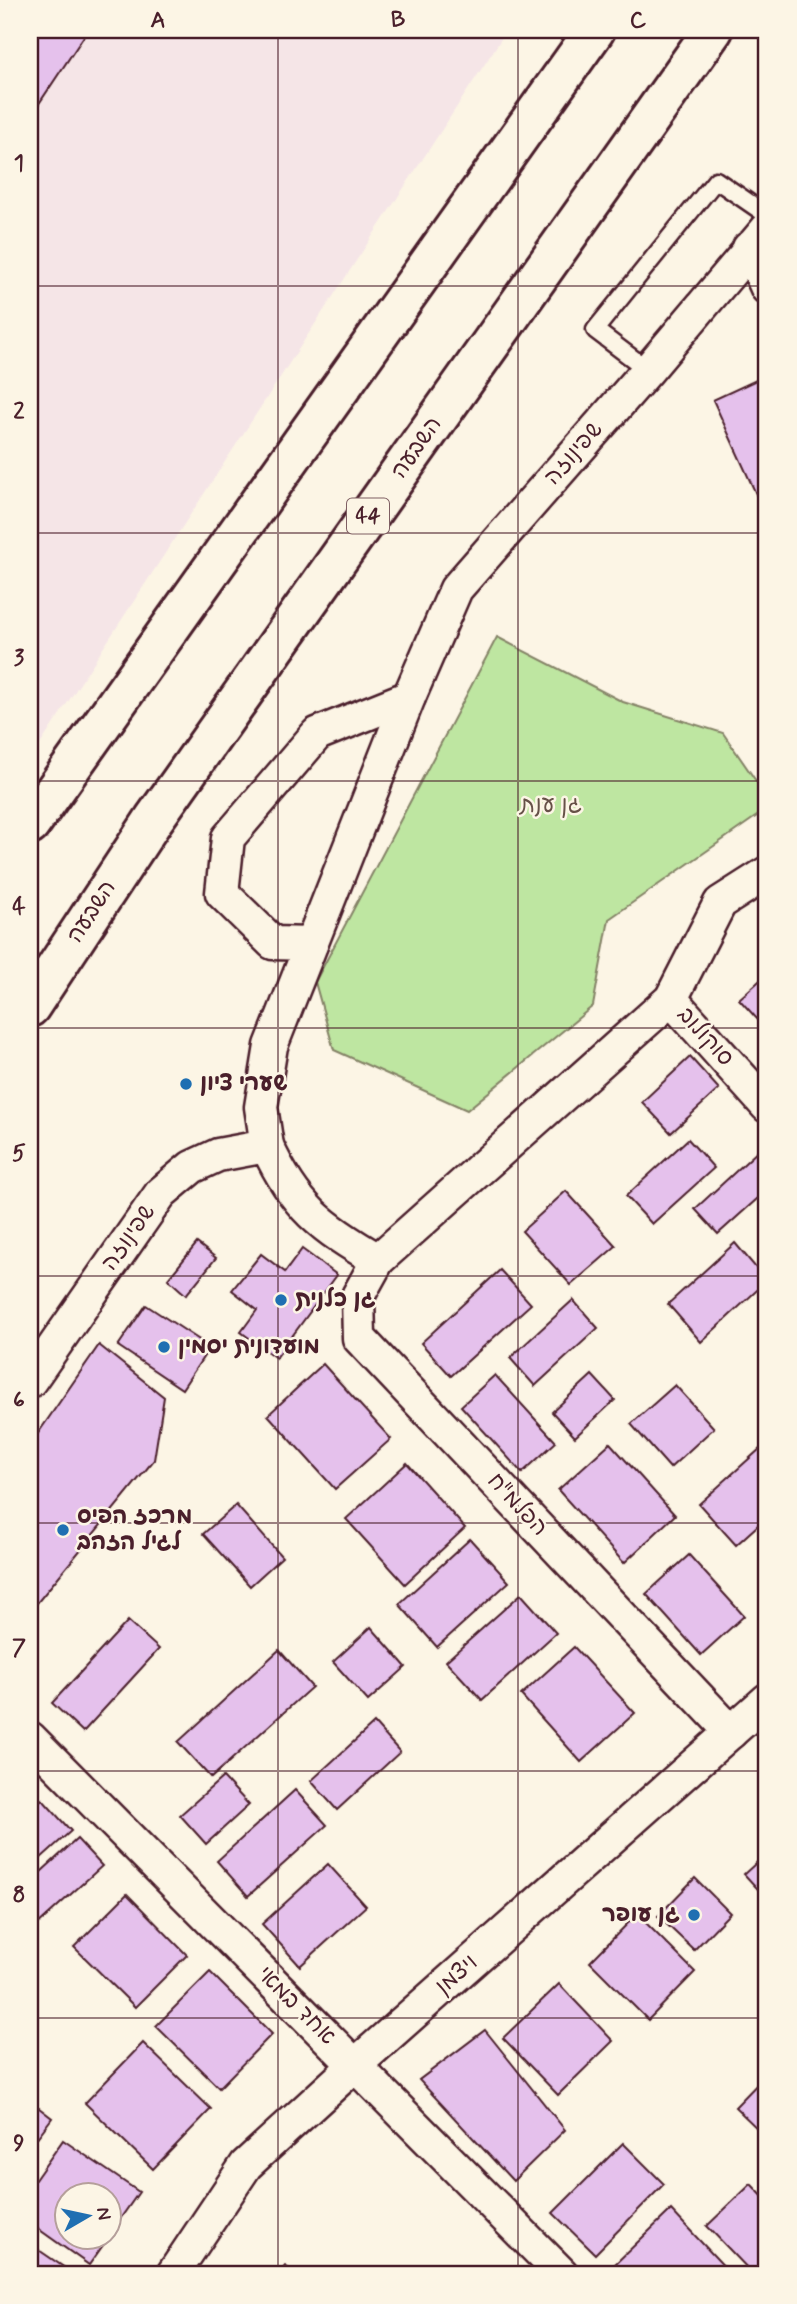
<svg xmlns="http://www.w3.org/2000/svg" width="797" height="2304" font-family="Mynerve,'Playpen Sans Hebrew',sans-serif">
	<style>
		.built { fill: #f5e5e7 }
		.green { fill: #bee6a1; stroke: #848266; stroke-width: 2 }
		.building { fill: #e5c1ec; stroke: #4a1f2b; stroke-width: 2 }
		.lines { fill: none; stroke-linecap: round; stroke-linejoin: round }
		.lane-casing { stroke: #4a1f2b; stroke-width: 21 }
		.street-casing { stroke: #4a1f2b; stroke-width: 37 }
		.highway-casing { stroke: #4a1f2b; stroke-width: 44 }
		.lane { stroke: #fcf5e5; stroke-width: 16 }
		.street { stroke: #fcf5e5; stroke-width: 32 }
		.highway { stroke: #fcf5e5; stroke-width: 38 }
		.grid { fill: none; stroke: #4a1f2b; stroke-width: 2; stroke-opacity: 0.55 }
		.poi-dot { fill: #1f6fb2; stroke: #fcf5e5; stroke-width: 2.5 }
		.labels { text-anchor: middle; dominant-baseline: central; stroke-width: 5; stroke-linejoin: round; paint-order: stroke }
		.shield { fill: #fcf5e5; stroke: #7f5f63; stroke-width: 2 }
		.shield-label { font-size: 21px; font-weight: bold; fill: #4a1f2b }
		.street-label { font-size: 23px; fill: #4a1f2b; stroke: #fcf5e5 }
		.park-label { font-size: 23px; fill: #675148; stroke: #fcf5e5 }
		.poi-label { font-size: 23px; font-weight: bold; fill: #4a1f2b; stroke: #fcf5e5; text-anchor: start }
		.neatline { fill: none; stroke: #4a1f2b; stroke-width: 2.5 }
		.grid-label { font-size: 23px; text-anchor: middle; font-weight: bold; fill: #4a1f2b }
	</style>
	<rect width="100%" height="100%" fill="#fcf5e5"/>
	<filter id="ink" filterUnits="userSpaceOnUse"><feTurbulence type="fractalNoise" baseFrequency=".0143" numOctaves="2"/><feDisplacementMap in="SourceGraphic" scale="14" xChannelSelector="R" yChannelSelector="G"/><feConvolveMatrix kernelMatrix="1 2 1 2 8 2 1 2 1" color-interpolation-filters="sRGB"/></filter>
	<g filter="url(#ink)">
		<path class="built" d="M30 30H507L30 760Z"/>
		<path class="green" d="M497 637 623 702 723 733 767 797V809L609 919 593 1006 467 1110 334 1050 315 982Z"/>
		<g class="building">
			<path d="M30 30H88L36 108 30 104Z"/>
			<path d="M767 375V518L713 400Z"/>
			<path d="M767 974V1030L739 999Z"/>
			<path d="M690 1057 719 1089 671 1133 642 1102Z"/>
			<path d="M688 1139 714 1168 652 1224 626 1196Z"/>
			<path d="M759 1150 767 1159V1190L718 1234 695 1209Z"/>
			<path d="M566 1191 616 1246 571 1285 522 1231Z"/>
			<path d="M197 1243 216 1258 186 1295 168 1279Z"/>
			<path d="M735 1243 767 1281 701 1342 668 1304Z"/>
			<path d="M302 1249 337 1275 276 1358 241 1332 257 1310 232 1290 261 1254 285 1272Z"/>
			<path d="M500 1270 531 1304 451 1376 421 1343Z"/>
			<path d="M573 1300 598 1328 535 1386 510 1358Z"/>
			<path d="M146 1305 210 1347 182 1389 118 1346Z"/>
			<path d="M99 1345 164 1397 154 1460 37 1603 30 1600V1445Z"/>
			<path d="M323 1364 391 1439 335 1489 268 1415Z"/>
			<path d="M495 1375 556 1442 522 1473 461 1406Z"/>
			<path d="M592 1375 615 1400 575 1437 552 1412Z"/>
			<path d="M675 1385 714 1428 670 1468 631 1424Z"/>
			<path d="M610 1443 675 1515 624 1563 558 1490Z"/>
			<path d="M761 1448 767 1455V1517L736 1545 699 1504Z"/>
			<path d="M407 1463 465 1528 405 1584 346 1519Z"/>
			<path d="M236 1505 282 1557 250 1586 203 1534Z"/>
			<path d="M470 1539 509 1582 437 1647 399 1604Z"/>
			<path d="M689 1555 744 1616 701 1655 646 1594Z"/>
			<path d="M521 1594 556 1633 482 1700 446 1661Z"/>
			<path d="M128 1621 159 1649 83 1732 52 1703Z"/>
			<path d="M371 1627 406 1667 368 1701 333 1662Z"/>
			<path d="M574 1647 635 1713 581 1762 521 1695Z"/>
			<path d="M279 1650 312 1687 211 1778 178 1742Z"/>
			<path d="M374 1723 400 1752 337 1810 311 1781Z"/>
			<path d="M223 1777 249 1805 206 1844 180 1815Z"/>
			<path d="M295 1790 327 1825 248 1896 217 1861Z"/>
			<path d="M767 1790V1806L759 1798Z"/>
			<path d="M42 1799 71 1831 30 1868V1810Z"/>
			<path d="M77 1839 102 1866 37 1925 30 1918V1882Z"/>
			<path d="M767 1853V1899L744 1874Z"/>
			<path d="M328 1864 366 1906 300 1966 262 1924Z"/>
			<path d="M695 1878 730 1913 694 1950 658 1916Z"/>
			<path d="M127 1894 187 1955 135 2007 74 1947Z"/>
			<path d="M637 1914 695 1972 648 2020 590 1962Z"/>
			<path d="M210 1972 272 2034 219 2088 156 2026Z"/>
			<path d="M559 1984 613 2041 558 2095 503 2038Z"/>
			<path d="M485 2030 565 2130 513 2181 419 2080Z"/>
			<path d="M143 2043 211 2109 153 2169 85 2103Z"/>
			<path d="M767 2074V2138L735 2107Z"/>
			<path d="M30 2101 52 2118 30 2147Z"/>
			<path d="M63 2140 139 2192 108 2236V2196H66V2238H108L89 2265 30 2223V2187Z"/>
			<path d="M623 2143 664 2184 595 2254 553 2213Z"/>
			<path d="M751 2184 767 2201V2274H753L707 2226Z"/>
			<path d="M671 2210 731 2274H623L614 2265Z"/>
			<path d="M30 2244 68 2270 65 2274H30Z"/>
			<path d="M285 2266 297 2274H279Z"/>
		</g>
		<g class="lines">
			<g class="lane-casing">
				<path id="lane" d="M648 370 595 330 716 180 767 215"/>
			</g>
			<g class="street-casing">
				<g id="street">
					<path d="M749 248 767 288"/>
					<path d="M311 944 273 943 222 893 228 838 317 734 409 697"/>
					<path d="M671 999 767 1106"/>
					<path d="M267 1146 261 1107 271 1046 409 697 456 589 648 370 767 229"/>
					<path d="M30 1381 161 1193 192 1167 218 1155 267 1146C295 1207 321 1227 378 1260"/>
					<path d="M731 1732 359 1338 358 1296 378 1260 671 999 720 903 767 873"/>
					<path d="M30 1738 562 2274"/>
					<path d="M173 2274 246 2165 355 2065 767 1700"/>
				</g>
			</g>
			<g class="highway-casing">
				<g id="highway">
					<path d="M30 825 595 30"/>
					<path d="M30 1007 154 819 713 30"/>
				</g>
			</g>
			<use href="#lane" class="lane"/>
			<use href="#street" class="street"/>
			<use href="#highway" class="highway"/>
		</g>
	</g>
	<path class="grid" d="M278 30V2274M518 30V2274M30 286H767M30 533H767M30 781H767M30 1028H767M30 1276H767M30 1523H767M30 1771H767M30 2018H767"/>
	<g class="poi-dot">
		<circle cx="186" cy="1084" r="7"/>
		<circle cx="281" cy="1300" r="7"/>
		<circle cx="164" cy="1347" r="7"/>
		<circle cx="63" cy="1530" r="7"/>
		<circle cx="694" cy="1915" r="7"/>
	</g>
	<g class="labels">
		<rect class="shield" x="347" y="498.5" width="42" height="35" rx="5"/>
		<g class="shield-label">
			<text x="368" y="516">44</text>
		</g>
		<g class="street-label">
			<text transform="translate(417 448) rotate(-55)">השבעה</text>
			<text transform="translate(574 454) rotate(-49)">שפינוזה</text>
			<text transform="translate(92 912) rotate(-57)">השבעה</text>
			<text transform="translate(705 1037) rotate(48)">סוקולוב</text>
			<text transform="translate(129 1238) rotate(-55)">שפינוזה</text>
			<text transform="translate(517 1505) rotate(47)">הפלמ"ח</text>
			<text transform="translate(457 1975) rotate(-41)">ויצמן</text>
			<text transform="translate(296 2006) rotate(45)">אחד במאי</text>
		</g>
		<g class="park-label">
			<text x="551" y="806">גן ענת</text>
		</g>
		<g class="poi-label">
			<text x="200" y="1084">שערי ציון</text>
			<text x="295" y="1300">גן כלנית</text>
			<text x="178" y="1347">מועדונית יסמין</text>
			<text x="77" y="1517">מרכז הפיס<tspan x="77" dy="26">לגיל הזהב</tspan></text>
			<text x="680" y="1915" text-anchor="end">גן עופר</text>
		</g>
	</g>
	<rect width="797" height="2304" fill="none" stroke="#fcf5e5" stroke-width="77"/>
	<g transform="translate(88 2216) rotate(81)"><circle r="33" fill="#fcf5e5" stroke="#b59f9b" stroke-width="2"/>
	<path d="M0-5L12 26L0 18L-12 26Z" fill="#1f6fb2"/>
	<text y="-10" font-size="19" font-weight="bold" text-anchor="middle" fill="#4a1f2b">N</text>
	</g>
	<rect x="38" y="38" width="720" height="2228" class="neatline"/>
	<g class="grid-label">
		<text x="158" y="27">A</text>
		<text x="398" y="27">B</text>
		<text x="638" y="27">C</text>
		<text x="19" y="170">1</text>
		<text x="19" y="418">2</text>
		<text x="19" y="665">3</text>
		<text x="19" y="913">4</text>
		<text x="19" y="1160">5</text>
		<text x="19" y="1407">6</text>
		<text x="19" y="1655">7</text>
		<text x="19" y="1902">8</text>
		<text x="19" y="2150">9</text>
	</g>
</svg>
